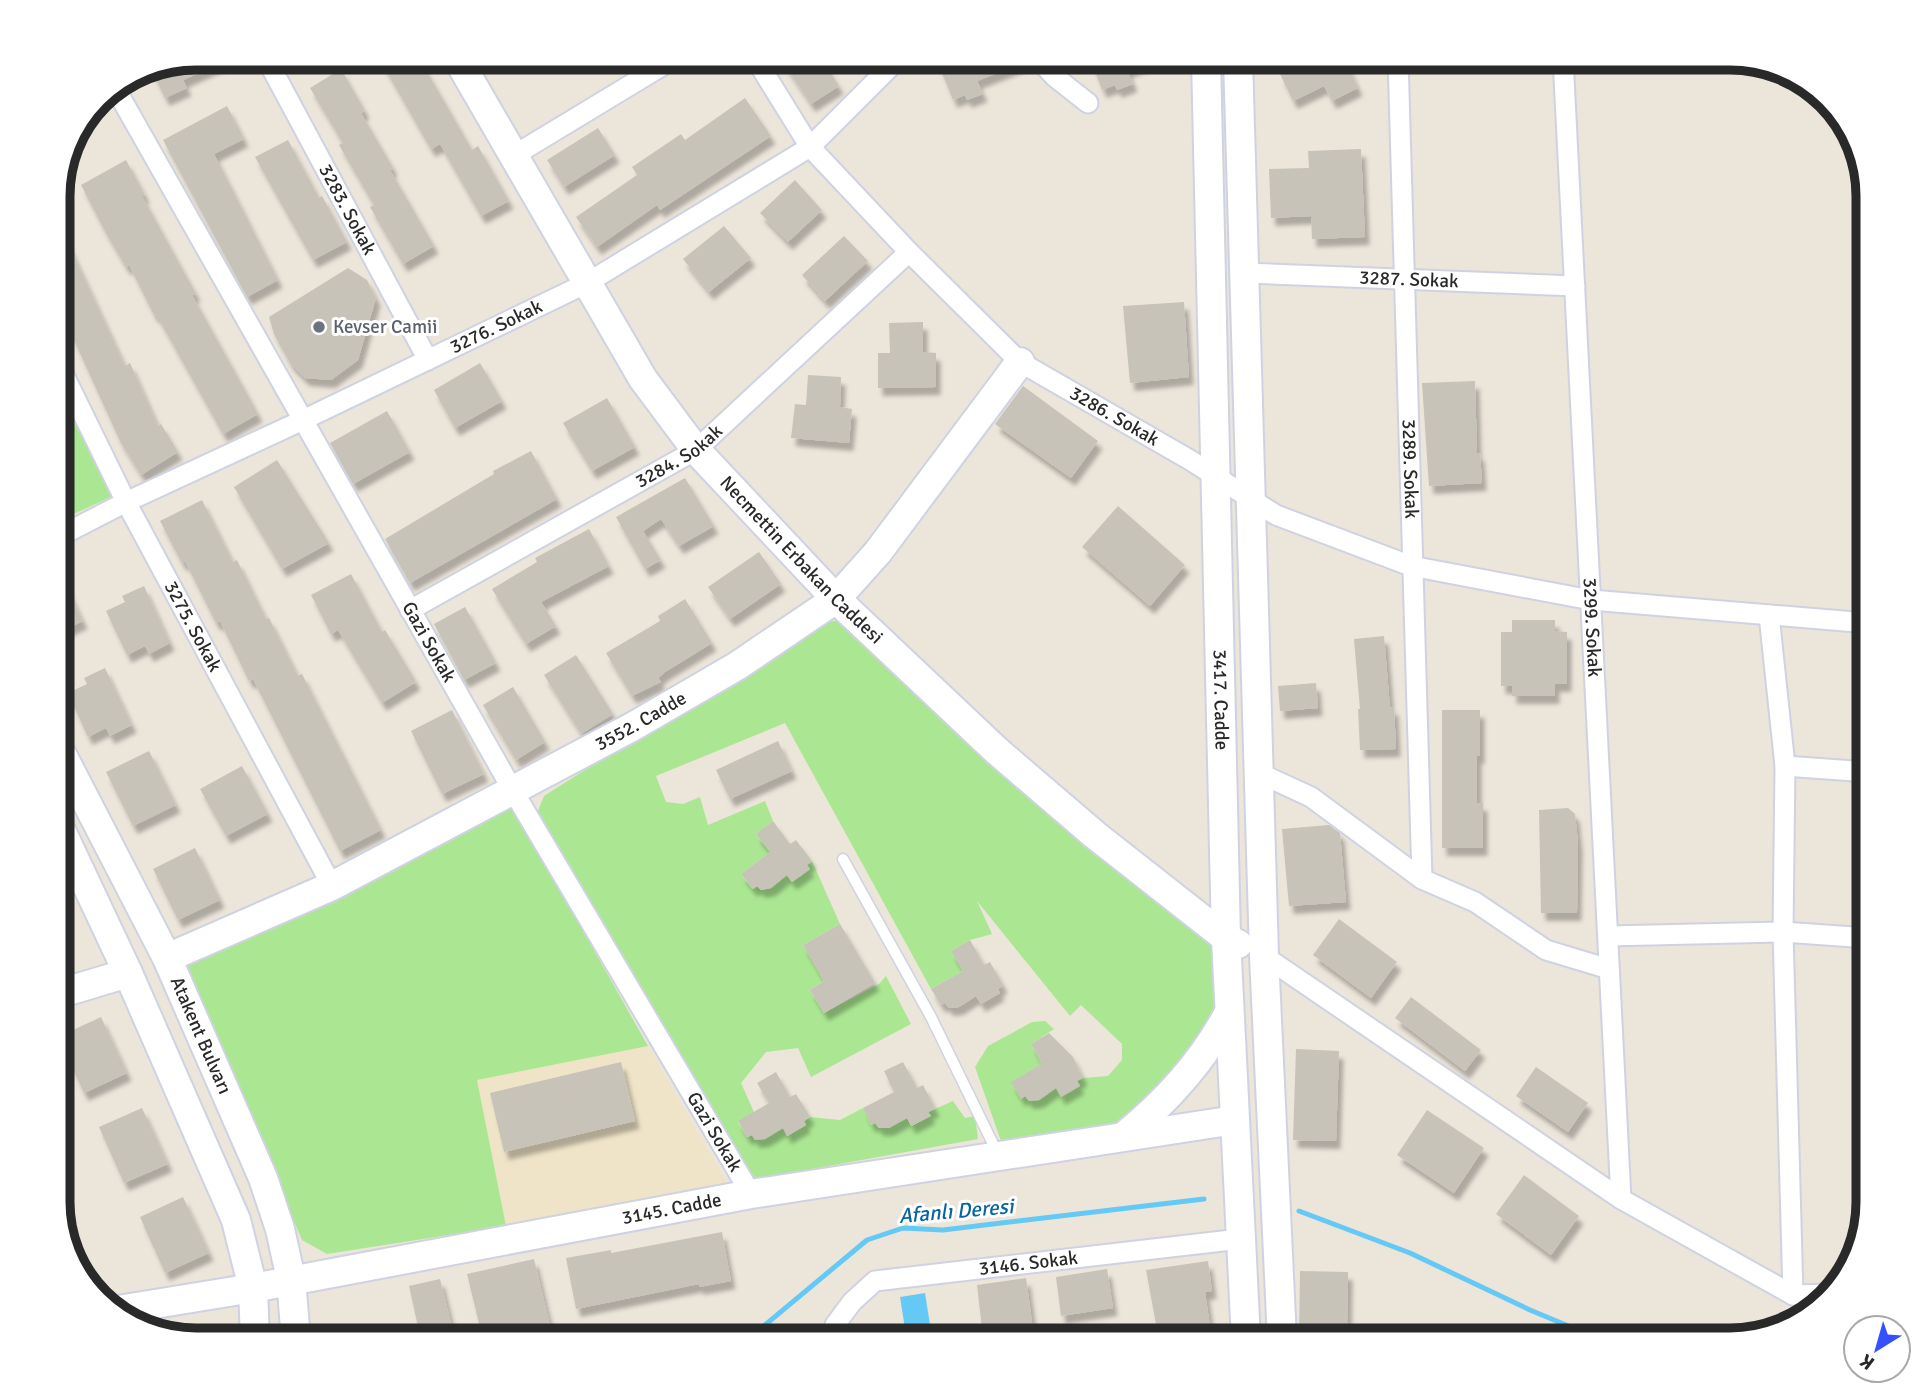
<svg xmlns="http://www.w3.org/2000/svg" width="1926" height="1398" font-family="Signika,sans-serif">
	<style>
		.education { fill: #efe4c8 }
		.green { fill: #abe792 }
		.water { fill: #65c9f6 }
		.lines { fill: none; stroke-linecap: round; stroke-linejoin: round }
		.stream { stroke: #65c9f6; stroke-width: 5 }
		.building { fill: #c7c3b8; filter: url(#shadow) }
		.lane-casing { stroke: #cfd2e3; stroke-width: 13 }
		.street-casing { stroke: #cfd2e3; stroke-width: 23 }
		.secondary-casing { stroke: #cfd2e3; stroke-width: 32 }
		.lane { stroke: #fff; stroke-width: 10 }
		.street { stroke: #fff; stroke-width: 19 }
		.secondary { stroke: #fff; stroke-width: 28 }
		.worship-dot { fill: #6b7280; stroke: #fff; stroke-width: 2.5 }
		.labels { text-anchor: middle; dominant-baseline: central; stroke-width: 6; stroke-linejoin: round; paint-order: stroke }
		.street-label { font-size: 19px; fill: #292929; stroke: #fff }
		.worship-label { font-size: 19px; fill: #5b616d; stroke: #fff; text-anchor: start }
		.water-label { font-size: 21px; font-style: italic; fill: #0564a1; stroke: #fff }
		.rim { fill: none; stroke: #292929; stroke-width: 9 }
	</style>
	<defs>
		<filter id="shadow"><feDropShadow dx="4.5" dy="8" stdDeviation="2" flood-color="#0004"/></filter>
	</defs>
	<rect width="100%" height="100%" fill="#ece5da"/>
	<path class="education" d="M648 1046 729 1186 506 1226 476 1079Z"/>
	<g class="green">
		<path d="M58 386 111 497 58 521Z"/>
		<path d="M833 621H841L1177 912 1211 945 1224 964 1226 1008 1127 1126 1040 1139 1001 1141 975 1067 988 1046 1032 1022 1045 1021 1054 1029 1031 1044 1042 1064 1021 1098 1025 1096 1039 1100 1048 1094 1044 1085 1080 1086 1077 1081 1083 1078 1108 1076 1122 1060V1044L1081 1005 1070 1016 977 901 992 934 970 940 951 951 963 971 931 989 785 723 656 776 666 802 683 804 700 797 708 825 765 801 773 821 756 834 770 852 741 874 752 889 757 886 761 890 771 888 781 868 792 882 809 870 807 865 812 861 840 924 803 945 824 981 810 990 824 1013 879 984 886 976 911 1024 811 1077 798 1048 766 1052 741 1083 754 1112 738 1122 747 1137 752 1135 755 1140 778 1120 788 1136 806 1125 804 1121 810 1117 840 1120 863 1108 871 1125 875 1123 879 1128H889L903 1110 912 1126 930 1116 928 1112 953 1101 965 1118 975 1116 978 1139 751 1180 538 811 544 796 812 626Z"/>
		<path d="M511 803 648 1046 477 1080 506 1226 327 1254 302 1240 183 968Z"/>
	</g>
	<path class="water" d="M925 1293 931 1331 906 1335 900 1297Z"/>
	<g class="lines">
		<g class="stream">
			<path d="M1299 1211 1410 1253 1530 1310 1602 1340"/>
			<path d="M747 1340 867 1240 903 1228 943 1230 1204 1199"/>
		</g>
	</g>
	<g class="building">
		<path d="M196 58H232L183 80 187 88 165 98 150 67Z"/>
		<path d="M379 58H419L472 150 478 146 509 201 481 216 440 144 431 149Z"/>
		<path d="M780 58H821L839 86 811 104Z"/>
		<path d="M936 58H1025L1026 62 977 81 983 94 967 100 965 95 953 100Z"/>
		<path d="M1090 58H1157V59L1127 70 1133 84 1117 90 1115 85 1102 90Z"/>
		<path d="M1315 58H1344L1358 88 1332 101 1324 86 1293 101 1280 74Z"/>
		<path d="M341 69 365 111 361 113 393 168 390 170 434 246 403 264 370 207 374 205 339 145 343 143 310 88Z"/>
		<path d="M745 98 771 136 660 210 657 205 597 247 576 217 637 175 632 167 681 134 685 140Z"/>
		<path d="M227 106 244 139 214 154 278 280 247 297 163 140Z"/>
		<path d="M598 128 615 155 564 187 547 160Z"/>
		<path d="M288 140 319 198 322 196 347 242 313 260 255 157Z"/>
		<path d="M1361 149 1365 237 1312 239 1311 216 1271 218 1269 169 1309 168 1308 151Z"/>
		<path d="M126 160 145 195 142 196 196 294 192 295 258 414 223 434 156 314 154 315 129 265 126 267 106 233 81 185Z"/>
		<path d="M795 180 822 210 788 242 760 213Z"/>
		<path d="M58 222 125 366 130 363 158 426 161 424 178 452 141 475 121 443 58 305Z"/>
		<path d="M724 226 751 258 709 292 683 259Z"/>
		<path d="M844 236 868 261 825 301 802 275Z"/>
		<path d="M348 268 367 280 376 298 358 360 331 380 305 378 290 363 274 334 269 317Z"/>
		<path d="M1184 302 1189 377 1130 383 1123 306Z"/>
		<path d="M923 322V352L936 353V387L878 388V353H890L889 323Z"/>
		<path d="M480 363 502 401 455 428 434 390Z"/>
		<path d="M808 375 841 377 840 407 852 409 849 443 791 438 795 404 806 405Z"/>
		<path d="M1475 381 1477 453H1480L1482 483 1429 486 1422 383Z"/>
		<path d="M1023 386 1098 441 1071 478 995 424Z"/>
		<path d="M607 398 635 447 592 471 563 423Z"/>
		<path d="M387 411 410 452 353 484 330 443Z"/>
		<path d="M531 451 557 499 410 583 385 539 494 474 493 471Z"/>
		<path d="M277 460 329 543 282 569 234 487Z"/>
		<path d="M685 478 714 526 679 546 661 519 643 531 661 560 645 569 616 517Z"/>
		<path d="M202 500 233 562 237 560 266 619 269 618 298 676 302 674 381 830 340 851 253 679 249 681 220 621 216 623 185 561 182 563 160 521Z"/>
		<path d="M1118 506 1185 565 1150 606 1082 547Z"/>
		<path d="M589 529 609 566 541 602 556 626 526 644 492 589 537 562 535 558Z"/>
		<path d="M759 552 781 584 730 619 708 587Z"/>
		<path d="M58 569 83 621 58 633Z"/>
		<path d="M351 574 382 632 385 630 416 682 382 703 338 630 331 634 311 595Z"/>
		<path d="M144 586 170 643 149 654 145 646 127 655 106 611 125 602 122 596Z"/>
		<path d="M685 599 712 643 665 672 658 678 661 682 632 696 606 653 660 621 658 616Z"/>
		<path d="M465 607 496 663 464 680 434 624Z"/>
		<path d="M1512 620H1555V631L1567 632V684H1555V696H1512V686H1501V632H1512Z"/>
		<path d="M1384 636 1390 708 1394 707 1396 749 1360 750 1358 709H1360L1354 639Z"/>
		<path d="M576 655 613 714 581 734 544 675Z"/>
		<path d="M105 668 132 725 110 736 106 728 88 737 68 693 87 684 84 678Z"/>
		<path d="M1316 683 1318 708 1280 711 1278 686Z"/>
		<path d="M513 687 545 742 516 760 483 705Z"/>
		<path d="M452 710 484 774 442 794 411 731Z"/>
		<path d="M1442 710H1480V756H1477V803H1483V848H1442Z"/>
		<path d="M778 741 792 771 730 799 716 770Z"/>
		<path d="M149 751 176 805 133 826 106 772Z"/>
		<path d="M242 766 268 814 226 836 200 789Z"/>
		<path d="M1568 808 1575 814 1578 843 1577 913H1541L1539 810Z"/>
		<path d="M773 821 790 844 796 840 812 861 807 865 810 869 792 882 787 875 771 888 761 890 757 886 753 889 741 874 770 852 756 834Z"/>
		<path d="M1329 825 1340 833 1346 902 1289 906 1282 829Z"/>
		<path d="M195 848 220 900 178 920 153 869Z"/>
		<path d="M1339 919 1397 962 1371 998 1313 955Z"/>
		<path d="M840 924 875 983 824 1013 810 990 824 981 803 945Z"/>
		<path d="M970 940 984 965 990 962 1003 985 998 989 1000 993 981 1004 976 996 959 1007 949 1008 945 1003 941 1005 931 989 963 971 951 951Z"/>
		<path d="M1411 997 1481 1050 1465 1071 1395 1018Z"/>
		<path d="M101 1017 127 1073 84 1093 58 1037Z"/>
		<path d="M1049 1033 1073 1057 1083 1078 1077 1081 1080 1086 1061 1097 1056 1088 1039 1100 1029 1101 1025 1096 1021 1099 1011 1082 1042 1064 1031 1044Z"/>
		<path d="M1296 1049 1339 1051 1336 1141 1293 1140Z"/>
		<path d="M621 1062 635 1121 504 1152 490 1093Z"/>
		<path d="M903 1062 917 1088 923 1085 935 1109 928 1112 931 1116 911 1126 907 1118 889 1128H879L875 1123 871 1125 863 1108 894 1092 884 1071Z"/>
		<path d="M1536 1067 1588 1103 1568 1132 1516 1096Z"/>
		<path d="M776 1072 790 1097 796 1094 810 1117 804 1121 806 1125 787 1136 783 1128 765 1139 755 1140 752 1135 747 1137 738 1121 769 1103 757 1083Z"/>
		<path d="M142 1108 168 1164 124 1183 99 1127Z"/>
		<path d="M1427 1110 1484 1148 1454 1193 1397 1155Z"/>
		<path d="M1524 1175 1579 1216 1551 1255 1496 1214Z"/>
		<path d="M183 1197 209 1253 165 1273 140 1217Z"/>
		<path d="M722 1232 731 1281 699 1287V1284L576 1309 566 1258 611 1250V1253Z"/>
		<path d="M534 1259 550 1326 483 1340 467 1274Z"/>
		<path d="M1208 1261 1212 1291 1205 1292 1212 1340H1159L1146 1270Z"/>
		<path d="M1107 1269 1113 1308 1061 1316 1056 1277Z"/>
		<path d="M1300 1271 1348 1272 1347 1340H1299Z"/>
		<path d="M1026 1278 1033 1330 983 1337 977 1285Z"/>
		<path d="M440 1279 454 1336 436 1340H421L409 1286Z"/>
	</g>
	<g class="lines">
		<g class="lane-casing">
			<path id="lane" d="M843 859 931 1017 997 1152"/>
		</g>
		<g class="street-casing">
			<g id="street">
				<path id="s1" d="M266 58 428 360"/>
				<path id="s2" d="M755 58 810 147 909 252 1020 362 1190 460 1276 515 1411 566 1591 600 1868 623"/>
				<path d="M1037 58 1055 77 1088 103"/>
				<path id="s3" d="M1398 58 1422 879"/>
				<path id="s4" d="M1563 58 1621 1199"/>
				<path id="s5" d="M114 86 512 789 751 1194"/>
				<path d="M513 156 675 58"/>
				<path id="s6" d="M1245 273 1575 286"/>
				<path id="s7" d="M58 363 126 502 332 886"/>
				<path id="s8" d="M58 537 126 502 303 420 587 283 810 147 899 58"/>
				<path id="s9" d="M410 610 696 450 909 252"/>
				<path d="M1769 615 1785 766 1783 932 1793 1295"/>
				<path d="M1785 766 1868 772"/>
				<path d="M1259 773 1311 797 1422 879 1475 902 1546 950 1609 969"/>
				<path d="M1608 936 1783 932 1868 938"/>
				<path d="M1264 956 1621 1199 1793 1295 1830 1294"/>
				<path id="s10" d="M836 1340 835 1325 852 1302 875 1281 1240 1239"/>
			</g>
		</g>
		<g class="secondary-casing">
			<g id="secondary">
				<path id="s11" d="M457 58 643 379 696 450 836 599 997 751 1095 835 1226 938 1238 944"/>
				<path id="s12" d="M1206 58 1226 938 1246 1340"/>
				<path d="M1238 58 1264 956 1282 1340"/>
				<path id="s13" d="M58 747 167 958 263 1178 280 1229 291 1279 296 1340"/>
				<path d="M58 824 128 973 236 1220 253 1288 255 1340"/>
				<path id="s14" d="M167 958 332 886 632 727 737 666 836 599 878 552 1020 362"/>
				<path d="M58 994 128 973"/>
				<path d="M1124 1136C1167 1101 1202 1063 1228 1014"/>
				<path id="s15" d="M112 1311 253 1288 751 1194 1235 1120"/>
			</g>
		</g>
		<use href="#lane" class="lane"/>
		<use href="#street" class="street"/>
		<use href="#secondary" class="secondary"/>
	</g>
	<circle class="worship-dot" cx="319" cy="327" r="7"/>
	<g class="labels">
		<g class="street-label">
			<text stroke="none"><textPath href="#s1" startOffset="172">3283. Sokak</textPath></text>
			<text stroke="none"><textPath href="#s6" startOffset="164">3287. Sokak</textPath></text>
			<text stroke="none"><textPath href="#s8" startOffset="486">3276. Sokak</textPath></text>
			<text stroke="none"><textPath href="#s2" startOffset="514">3286. Sokak</textPath></text>
			<text stroke="none"><textPath href="#s9" startOffset="310">3284. Sokak</textPath></text>
			<text stroke="none"><textPath href="#s3" startOffset="411">3289. Sokak</textPath></text>
			<text stroke="none"><textPath href="#s11" startOffset="612">Necmettin Erbakan Caddesi</textPath></text>
			<text stroke="none"><textPath href="#s7" startOffset="296">3275. Sokak</textPath></text>
			<text stroke="none"><textPath href="#s4" startOffset="570">3299. Sokak</textPath></text>
			<text stroke="none"><textPath href="#s5" startOffset="639">Gazi Sokak</textPath></text>
			<text stroke="none"><textPath href="#s12" startOffset="642">3417. Cadde</textPath></text>
			<text stroke="none"><textPath href="#s14" startOffset="530">3552. Cadde</textPath></text>
			<text stroke="none"><textPath href="#s13" startOffset="322">Atakent Bulvarı</textPath></text>
			<text stroke="none"><textPath href="#s5" startOffset="1206">Gazi Sokak</textPath></text>
			<text stroke="none"><textPath href="#s15" startOffset="569">3145. Cadde</textPath></text>
			<text stroke="none"><textPath href="#s10" startOffset="229">3146. Sokak</textPath></text>
		</g>
		<g class="worship-label">
			<text x="333" y="327">Kevser Camii</text>
		</g>
		<g class="water-label">
			<text transform="translate(956 1211) rotate(-5)">Afanlı Deresi</text>
		</g>
	</g>
	<path d="M0 0H1926V1398H0ZM196 70H1730A126 126 0 0 1 1856 196V1202A126 126 0 0 1 1730 1328H196A126 126 0 0 1 70 1202V196A126 126 0 0 1 196 70Z" fill="#fff" fill-rule="evenodd"/>
	<path class="rim" d="M196 70H1730A126 126 0 0 1 1856 196V1202A126 126 0 0 1 1730 1328H196A126 126 0 0 1 70 1202V196A126 126 0 0 1 196 70Z"/>
	<g transform="translate(1877 1349) rotate(217)"><circle r="33" fill="#ffffff" stroke="#a9a9a9" stroke-width="2"/>
	<path d="M0-5L12 26L0 18L-12 26Z" fill="#3450ff"/>
	<text y="-10" font-size="19" font-weight="bold" text-anchor="middle" fill="#292929">K</text>
	</g>
</svg>
